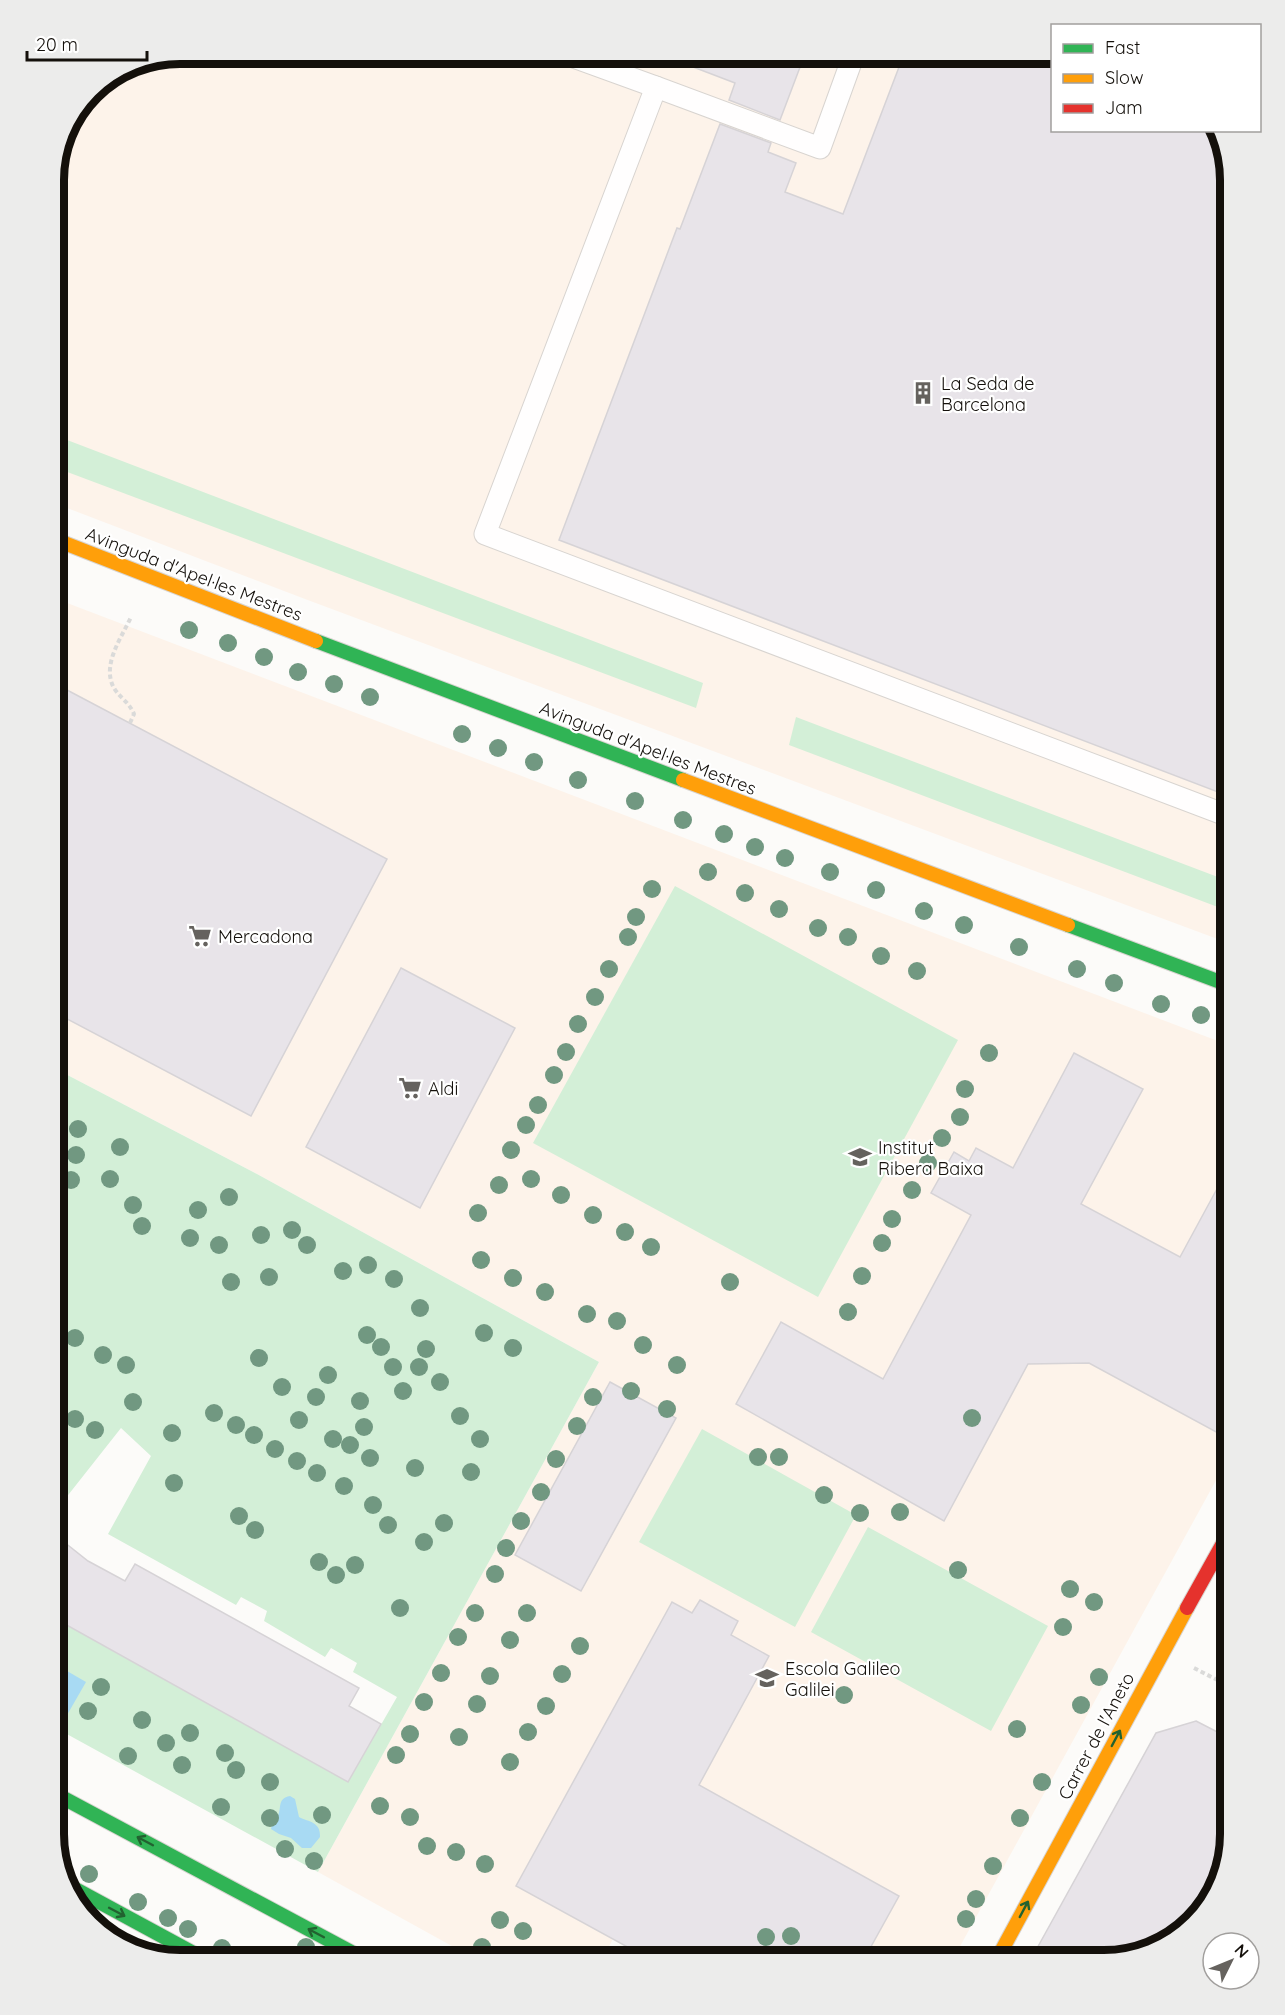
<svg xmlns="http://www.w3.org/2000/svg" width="1285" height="2015" font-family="Quicksand,sans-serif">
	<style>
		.built { fill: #fdf3ea }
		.green { fill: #d3efd7 }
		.water { fill: #a8daf3 }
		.building { fill: #e8e4e9; stroke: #d6d3d6; stroke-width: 1.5 }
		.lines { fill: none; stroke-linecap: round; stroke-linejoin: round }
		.lane-casing { stroke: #d8d4d0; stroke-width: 23 }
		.fast-casing { stroke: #d8d4d0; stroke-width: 16 }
		.slow-casing { stroke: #d8d4d0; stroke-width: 16 }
		.jam-casing { stroke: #d8d4d0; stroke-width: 16 }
		.path { stroke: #dadad9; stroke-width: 4; stroke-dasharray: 4.5 3; stroke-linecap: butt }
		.lane { stroke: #fffefe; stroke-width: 21 }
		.fast { stroke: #30b455; stroke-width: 14 }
		.slow { stroke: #ff9f0a; stroke-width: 14 }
		.jam { stroke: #e5322d; stroke-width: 14 }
		.tree { fill: #719881 }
		.oneway { stroke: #226230 }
		.labels { text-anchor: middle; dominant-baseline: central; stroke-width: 4.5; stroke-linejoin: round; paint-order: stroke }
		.poi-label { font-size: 18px; fill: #14100b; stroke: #fff; text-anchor: start }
		.street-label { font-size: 18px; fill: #14100b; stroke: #fff }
		.rim { fill: none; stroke: #14100b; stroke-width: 8 }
	</style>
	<rect width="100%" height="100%" fill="#fcfbf9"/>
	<g class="built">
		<path d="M180 54H1052V130L1219 131 1231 180V944L305 599 54 503V172L64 132 91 91 132 63Z"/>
		<path d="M54 598 1231 1046V1453L952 1961H646L647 1957 613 1939 601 1961H479L318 1872 599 1362 257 1174 54 1068Z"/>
	</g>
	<g class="green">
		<path d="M54 435 703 683 696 708 54 467Z"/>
		<path d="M796 717 1231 882V912L789 745Z"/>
		<path d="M675 886 958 1040 818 1297 533 1143Z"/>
		<path d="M54 1068 257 1174 599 1362 318 1872 54 1727V1629L59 1621 348 1782 397 1697 353 1672 357 1663 331 1648 325 1657 264 1621 267 1611 241 1597 236 1605 108 1534 151 1456 121 1428 65 1499 54 1491Z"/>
		<path d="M702 1429 856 1515 795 1627 639 1542Z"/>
		<path d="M868 1527 1048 1626 991 1731 811 1632Z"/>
	</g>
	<g class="water">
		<path d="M67 1671 86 1682 63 1722 54 1717V1693Z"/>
		<path d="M290 1796 295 1799 299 1817C309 1822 321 1822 320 1837L311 1848H302L291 1838 279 1834 271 1829C272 1823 276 1821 278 1816 282 1806 277 1799 290 1796Z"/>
	</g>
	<g class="building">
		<path d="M668 54H805L780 120 729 100 735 83 667 57Z"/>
		<path d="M904 54H1053V130H1219L1231 180V797L559 540 677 228 680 229 720 124 771 143 768 152 796 163 785 192 843 214Z"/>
		<path d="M67 690 387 859 251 1116 54 1012V715Z"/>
		<path d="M401 968 515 1028 420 1208 306 1147Z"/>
		<path d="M1074 1053 1143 1089 1081 1204 1180 1257 1231 1163V1440L1089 1363 1028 1364 944 1521 736 1404 781 1322 883 1379 971 1215 931 1193 954 1152 969 1161 976 1148 1013 1168Z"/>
		<path d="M610 1382 676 1418 581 1591 515 1555Z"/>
		<path d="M54 1534 88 1561 125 1581 135 1564 359 1688 349 1706 381 1724 348 1782 54 1618Z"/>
		<path d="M700 1600 738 1621 731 1635 769 1656 699 1785 899 1896 863 1961H653L516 1886 672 1602 692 1613Z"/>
		<path d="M1196 1721 1231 1739V1835L1214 1898 1161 1948 1105 1961H1030L1156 1733Z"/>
	</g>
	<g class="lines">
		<g class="lane-casing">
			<g id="lane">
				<path d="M565 54 656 87"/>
				<path d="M854 54 820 148 656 87 485 534 1231 817"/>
			</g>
		</g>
		<g class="fast-casing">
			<g id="fast">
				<path d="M316 641 683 780"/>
				<path d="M1068 925 1231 986"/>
				<path d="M54 1793 368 1961"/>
				<path d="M66 1884 208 1961"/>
			</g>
		</g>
		<g class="slow-casing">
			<g id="slow">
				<path d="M54 539 316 641"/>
				<path d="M683 780 1068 925"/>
				<path d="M996 1961 1187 1608"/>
			</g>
		</g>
		<g class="jam-casing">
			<path id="jam" d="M1187 1608 1231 1529"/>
		</g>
		<g class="path">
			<path d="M130 723 134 714C129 702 120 698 114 688 101 665 122 637 131 617"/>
			<path d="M1194 1668 1231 1687"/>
		</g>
		<use href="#lane" class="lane"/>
		<use href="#fast" class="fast"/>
		<use href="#slow" class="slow"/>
		<use href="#jam" class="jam"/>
	</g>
	<g class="tree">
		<circle cx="189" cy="630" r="9"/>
		<circle cx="228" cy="643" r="9"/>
		<circle cx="264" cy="657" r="9"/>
		<circle cx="298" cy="672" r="9"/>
		<circle cx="334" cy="684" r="9"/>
		<circle cx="370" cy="697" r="9"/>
		<circle cx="462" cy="734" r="9"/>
		<circle cx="498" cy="748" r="9"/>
		<circle cx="534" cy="762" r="9"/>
		<circle cx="578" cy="780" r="9"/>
		<circle cx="635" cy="801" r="9"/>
		<circle cx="683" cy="820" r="9"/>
		<circle cx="724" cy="834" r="9"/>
		<circle cx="755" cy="847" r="9"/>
		<circle cx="785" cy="858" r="9"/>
		<circle cx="708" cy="872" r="9"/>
		<circle cx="830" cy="872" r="9"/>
		<circle cx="652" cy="889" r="9"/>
		<circle cx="876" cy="890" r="9"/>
		<circle cx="745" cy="893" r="9"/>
		<circle cx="779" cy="909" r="9"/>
		<circle cx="924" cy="911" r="9"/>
		<circle cx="636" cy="917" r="9"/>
		<circle cx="964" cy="925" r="9"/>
		<circle cx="818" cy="928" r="9"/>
		<circle cx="628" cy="937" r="9"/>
		<circle cx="848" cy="937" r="9"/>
		<circle cx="1019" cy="947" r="9"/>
		<circle cx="881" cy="956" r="9"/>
		<circle cx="609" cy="969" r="9"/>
		<circle cx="1077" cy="969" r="9"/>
		<circle cx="917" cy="971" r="9"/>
		<circle cx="1114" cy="983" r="9"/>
		<circle cx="595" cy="997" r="9"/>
		<circle cx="1161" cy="1004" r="9"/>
		<circle cx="1201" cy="1015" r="9"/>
		<circle cx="578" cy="1024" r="9"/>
		<circle cx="566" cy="1052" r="9"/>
		<circle cx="989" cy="1053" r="9"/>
		<circle cx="554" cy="1075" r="9"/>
		<circle cx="965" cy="1089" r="9"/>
		<circle cx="538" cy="1105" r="9"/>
		<circle cx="960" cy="1117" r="9"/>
		<circle cx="526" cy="1125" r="9"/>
		<circle cx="78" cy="1129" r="9"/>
		<circle cx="942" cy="1138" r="9"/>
		<circle cx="120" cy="1147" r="9"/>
		<circle cx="511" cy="1150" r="9"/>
		<circle cx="76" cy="1155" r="9"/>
		<circle cx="928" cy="1163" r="9"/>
		<circle cx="110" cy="1179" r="9"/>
		<circle cx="531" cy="1179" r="9"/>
		<circle cx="71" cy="1180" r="9"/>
		<circle cx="499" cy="1185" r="9"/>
		<circle cx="912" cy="1190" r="9"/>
		<circle cx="561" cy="1195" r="9"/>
		<circle cx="229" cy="1197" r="9"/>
		<circle cx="133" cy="1205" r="9"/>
		<circle cx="198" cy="1210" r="9"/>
		<circle cx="478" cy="1213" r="9"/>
		<circle cx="593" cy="1215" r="9"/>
		<circle cx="892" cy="1219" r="9"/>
		<circle cx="142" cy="1226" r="9"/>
		<circle cx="292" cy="1230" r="9"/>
		<circle cx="625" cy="1232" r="9"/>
		<circle cx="261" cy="1235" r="9"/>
		<circle cx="190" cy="1238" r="9"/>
		<circle cx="882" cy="1243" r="9"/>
		<circle cx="219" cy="1245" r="9"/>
		<circle cx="307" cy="1245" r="9"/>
		<circle cx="651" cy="1247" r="9"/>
		<circle cx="481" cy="1260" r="9"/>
		<circle cx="368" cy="1265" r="9"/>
		<circle cx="343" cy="1271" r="9"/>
		<circle cx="862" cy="1276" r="9"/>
		<circle cx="269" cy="1277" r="9"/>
		<circle cx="513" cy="1278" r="9"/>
		<circle cx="394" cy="1279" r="9"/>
		<circle cx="231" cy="1282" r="9"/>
		<circle cx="730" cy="1282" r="9"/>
		<circle cx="545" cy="1292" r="9"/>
		<circle cx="420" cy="1308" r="9"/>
		<circle cx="848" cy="1312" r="9"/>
		<circle cx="587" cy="1314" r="9"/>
		<circle cx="617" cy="1321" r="9"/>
		<circle cx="484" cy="1333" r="9"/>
		<circle cx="367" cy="1335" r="9"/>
		<circle cx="75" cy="1338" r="9"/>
		<circle cx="643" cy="1345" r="9"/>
		<circle cx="381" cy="1347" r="9"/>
		<circle cx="513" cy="1348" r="9"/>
		<circle cx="426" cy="1349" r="9"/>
		<circle cx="103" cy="1355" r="9"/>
		<circle cx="259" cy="1358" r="9"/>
		<circle cx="126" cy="1365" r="9"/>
		<circle cx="677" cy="1365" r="9"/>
		<circle cx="393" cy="1367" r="9"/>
		<circle cx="419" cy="1367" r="9"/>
		<circle cx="328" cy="1375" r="9"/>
		<circle cx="440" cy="1382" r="9"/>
		<circle cx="282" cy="1387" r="9"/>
		<circle cx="403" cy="1391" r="9"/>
		<circle cx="631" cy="1391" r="9"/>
		<circle cx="316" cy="1397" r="9"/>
		<circle cx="593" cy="1397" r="9"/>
		<circle cx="360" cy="1401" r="9"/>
		<circle cx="133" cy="1402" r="9"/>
		<circle cx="667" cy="1409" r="9"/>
		<circle cx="214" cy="1413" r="9"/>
		<circle cx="460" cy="1416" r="9"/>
		<circle cx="972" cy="1418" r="9"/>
		<circle cx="75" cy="1419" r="9"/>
		<circle cx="299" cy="1420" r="9"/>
		<circle cx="236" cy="1425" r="9"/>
		<circle cx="577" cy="1426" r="9"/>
		<circle cx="364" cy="1427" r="9"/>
		<circle cx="95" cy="1430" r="9"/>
		<circle cx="172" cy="1433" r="9"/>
		<circle cx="254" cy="1435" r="9"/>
		<circle cx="333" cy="1439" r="9"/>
		<circle cx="480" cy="1439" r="9"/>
		<circle cx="350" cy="1445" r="9"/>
		<circle cx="275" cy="1449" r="9"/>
		<circle cx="758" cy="1457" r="9"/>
		<circle cx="779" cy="1457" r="9"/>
		<circle cx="370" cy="1458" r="9"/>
		<circle cx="556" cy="1459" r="9"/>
		<circle cx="297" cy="1461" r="9"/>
		<circle cx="415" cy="1468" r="9"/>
		<circle cx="471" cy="1472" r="9"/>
		<circle cx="317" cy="1473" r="9"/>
		<circle cx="174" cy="1483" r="9"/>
		<circle cx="344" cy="1486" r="9"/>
		<circle cx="541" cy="1492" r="9"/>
		<circle cx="824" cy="1495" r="9"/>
		<circle cx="373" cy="1505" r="9"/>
		<circle cx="900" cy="1512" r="9"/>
		<circle cx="860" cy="1513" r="9"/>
		<circle cx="239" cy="1516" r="9"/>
		<circle cx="521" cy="1521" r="9"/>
		<circle cx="444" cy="1523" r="9"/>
		<circle cx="388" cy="1525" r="9"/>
		<circle cx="255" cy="1530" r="9"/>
		<circle cx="424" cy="1542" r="9"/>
		<circle cx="506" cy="1548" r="9"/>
		<circle cx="319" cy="1562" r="9"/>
		<circle cx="355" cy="1565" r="9"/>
		<circle cx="958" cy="1570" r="9"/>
		<circle cx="495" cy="1574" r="9"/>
		<circle cx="336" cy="1575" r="9"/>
		<circle cx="1070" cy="1589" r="9"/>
		<circle cx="1094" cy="1602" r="9"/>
		<circle cx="400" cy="1608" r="9"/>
		<circle cx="475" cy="1613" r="9"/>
		<circle cx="527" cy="1613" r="9"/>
		<circle cx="1063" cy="1627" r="9"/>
		<circle cx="458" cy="1637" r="9"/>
		<circle cx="510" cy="1640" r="9"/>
		<circle cx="580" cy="1646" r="9"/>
		<circle cx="441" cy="1673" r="9"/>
		<circle cx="562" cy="1674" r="9"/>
		<circle cx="490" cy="1676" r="9"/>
		<circle cx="1099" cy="1677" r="9"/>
		<circle cx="101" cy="1687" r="9"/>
		<circle cx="844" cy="1695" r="9"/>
		<circle cx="424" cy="1702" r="9"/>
		<circle cx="477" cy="1704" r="9"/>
		<circle cx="1081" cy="1705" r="9"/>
		<circle cx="546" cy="1706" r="9"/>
		<circle cx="88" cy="1711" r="9"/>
		<circle cx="142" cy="1720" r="9"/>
		<circle cx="1017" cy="1729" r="9"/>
		<circle cx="528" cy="1732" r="9"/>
		<circle cx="190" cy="1733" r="9"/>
		<circle cx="410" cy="1734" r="9"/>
		<circle cx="459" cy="1737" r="9"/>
		<circle cx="166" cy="1743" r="9"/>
		<circle cx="225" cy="1753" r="9"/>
		<circle cx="396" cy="1755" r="9"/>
		<circle cx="128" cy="1756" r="9"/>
		<circle cx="510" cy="1762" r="9"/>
		<circle cx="182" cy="1765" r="9"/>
		<circle cx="236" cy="1770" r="9"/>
		<circle cx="270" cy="1782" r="9"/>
		<circle cx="1042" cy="1782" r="9"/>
		<circle cx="380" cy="1806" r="9"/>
		<circle cx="221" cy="1807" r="9"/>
		<circle cx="322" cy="1815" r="9"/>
		<circle cx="410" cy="1817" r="9"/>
		<circle cx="270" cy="1818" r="9"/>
		<circle cx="1020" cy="1818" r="9"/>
		<circle cx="427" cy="1846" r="9"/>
		<circle cx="285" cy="1849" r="9"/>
		<circle cx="456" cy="1852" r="9"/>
		<circle cx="314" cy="1861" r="9"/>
		<circle cx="485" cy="1864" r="9"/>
		<circle cx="993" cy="1866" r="9"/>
		<circle cx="89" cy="1874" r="9"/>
		<circle cx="976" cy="1899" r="9"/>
		<circle cx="138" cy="1902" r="9"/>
		<circle cx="168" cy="1918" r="9"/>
		<circle cx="966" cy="1919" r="9"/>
		<circle cx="500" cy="1920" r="9"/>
		<circle cx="188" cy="1929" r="9"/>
		<circle cx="523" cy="1931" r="9"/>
		<circle cx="791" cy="1936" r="9"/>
		<circle cx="766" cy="1937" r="9"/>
		<circle cx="306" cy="1947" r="9"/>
		<circle cx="482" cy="1947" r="9"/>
		<circle cx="222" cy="1948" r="9"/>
	</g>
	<defs><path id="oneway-shaft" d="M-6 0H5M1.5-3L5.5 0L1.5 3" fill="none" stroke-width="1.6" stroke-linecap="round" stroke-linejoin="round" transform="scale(1.5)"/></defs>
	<g class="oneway">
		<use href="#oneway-shaft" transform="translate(1116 1738) rotate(-62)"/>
		<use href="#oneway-shaft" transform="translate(145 1841) rotate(-152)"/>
		<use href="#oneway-shaft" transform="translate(1024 1909) rotate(-62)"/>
		<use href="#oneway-shaft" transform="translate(117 1912) rotate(28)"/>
		<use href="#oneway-shaft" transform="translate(316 1933) rotate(-152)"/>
	</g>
	<defs>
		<g id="building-bare" transform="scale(1.8)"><path d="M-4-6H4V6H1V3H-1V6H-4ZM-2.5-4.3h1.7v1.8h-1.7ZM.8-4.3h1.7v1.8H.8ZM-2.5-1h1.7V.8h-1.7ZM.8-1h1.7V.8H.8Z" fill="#65625e" stroke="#fff" stroke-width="2.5" paint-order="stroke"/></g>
		<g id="supermarket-bare" transform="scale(1.8)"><path d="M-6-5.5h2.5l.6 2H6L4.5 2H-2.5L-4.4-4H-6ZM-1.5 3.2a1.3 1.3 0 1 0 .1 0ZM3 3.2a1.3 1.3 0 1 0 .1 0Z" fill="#65625e" stroke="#fff" stroke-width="2.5" paint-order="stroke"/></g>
		<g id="school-bare" transform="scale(1.8)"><path d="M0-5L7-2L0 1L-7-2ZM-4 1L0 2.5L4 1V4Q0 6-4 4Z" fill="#65625e" stroke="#fff" stroke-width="2.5" paint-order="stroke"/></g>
	</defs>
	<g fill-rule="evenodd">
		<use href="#building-bare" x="923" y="393"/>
		<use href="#supermarket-bare" x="200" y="936"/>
		<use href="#supermarket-bare" x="410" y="1088"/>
		<use href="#school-bare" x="860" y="1157"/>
		<use href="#school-bare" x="767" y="1678"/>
	</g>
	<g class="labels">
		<g class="poi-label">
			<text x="941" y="383">La Seda de<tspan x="941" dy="21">Barcelona</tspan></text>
			<text x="218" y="936">Mercadona</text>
			<text x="428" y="1088">Aldi</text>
			<text x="878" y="1147">Institut<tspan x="878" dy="21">Ribera Baixa</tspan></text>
			<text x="785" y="1668">Escola Galileo<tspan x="785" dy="21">Galilei</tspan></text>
		</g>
		<g class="street-label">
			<text transform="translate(194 574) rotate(21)">Avinguda d'Apel·les Mestres</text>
			<text transform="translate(648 748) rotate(21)">Avinguda d'Apel·les Mestres</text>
			<text transform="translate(1096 1736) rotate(-62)">Carrer de l'Aneto</text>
		</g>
	</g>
	<path d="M0 0H1285V2015H0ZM180 64H1104A116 116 0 0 1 1220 180V1834A116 116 0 0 1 1104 1950H180A116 116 0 0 1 64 1834V180A116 116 0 0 1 180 64Z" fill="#ececeb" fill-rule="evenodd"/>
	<path class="rim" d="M180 64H1104A116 116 0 0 1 1220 180V1834A116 116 0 0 1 1104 1950H180A116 116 0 0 1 64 1834V180A116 116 0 0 1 180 64Z"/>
	<rect x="1051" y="24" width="210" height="108" fill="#ffffff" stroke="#a19f9d" stroke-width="1.5"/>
	<rect x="1063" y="44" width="30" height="9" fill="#30b455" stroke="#a19f9d" stroke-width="1.5"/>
	<text x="1105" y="54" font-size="18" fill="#14100b">Fast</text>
	<rect x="1063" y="74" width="30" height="9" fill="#ff9f0a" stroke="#a19f9d" stroke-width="1.5"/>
	<text x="1105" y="84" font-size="18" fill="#14100b">Slow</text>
	<rect x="1063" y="104" width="30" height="9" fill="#e5322d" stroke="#a19f9d" stroke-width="1.5"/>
	<text x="1105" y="114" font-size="18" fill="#14100b">Jam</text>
	<g transform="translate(1231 1961) rotate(47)"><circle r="28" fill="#ffffff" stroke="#a19f9d" stroke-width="1.5"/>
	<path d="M0-4.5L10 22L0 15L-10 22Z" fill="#65625e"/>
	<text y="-9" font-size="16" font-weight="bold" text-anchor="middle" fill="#14100b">N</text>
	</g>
	<path d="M27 51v9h120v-9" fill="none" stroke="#14100b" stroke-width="3"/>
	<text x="36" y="51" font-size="18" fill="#14100b" stroke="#ffffff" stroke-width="4.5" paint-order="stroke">20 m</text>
</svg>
